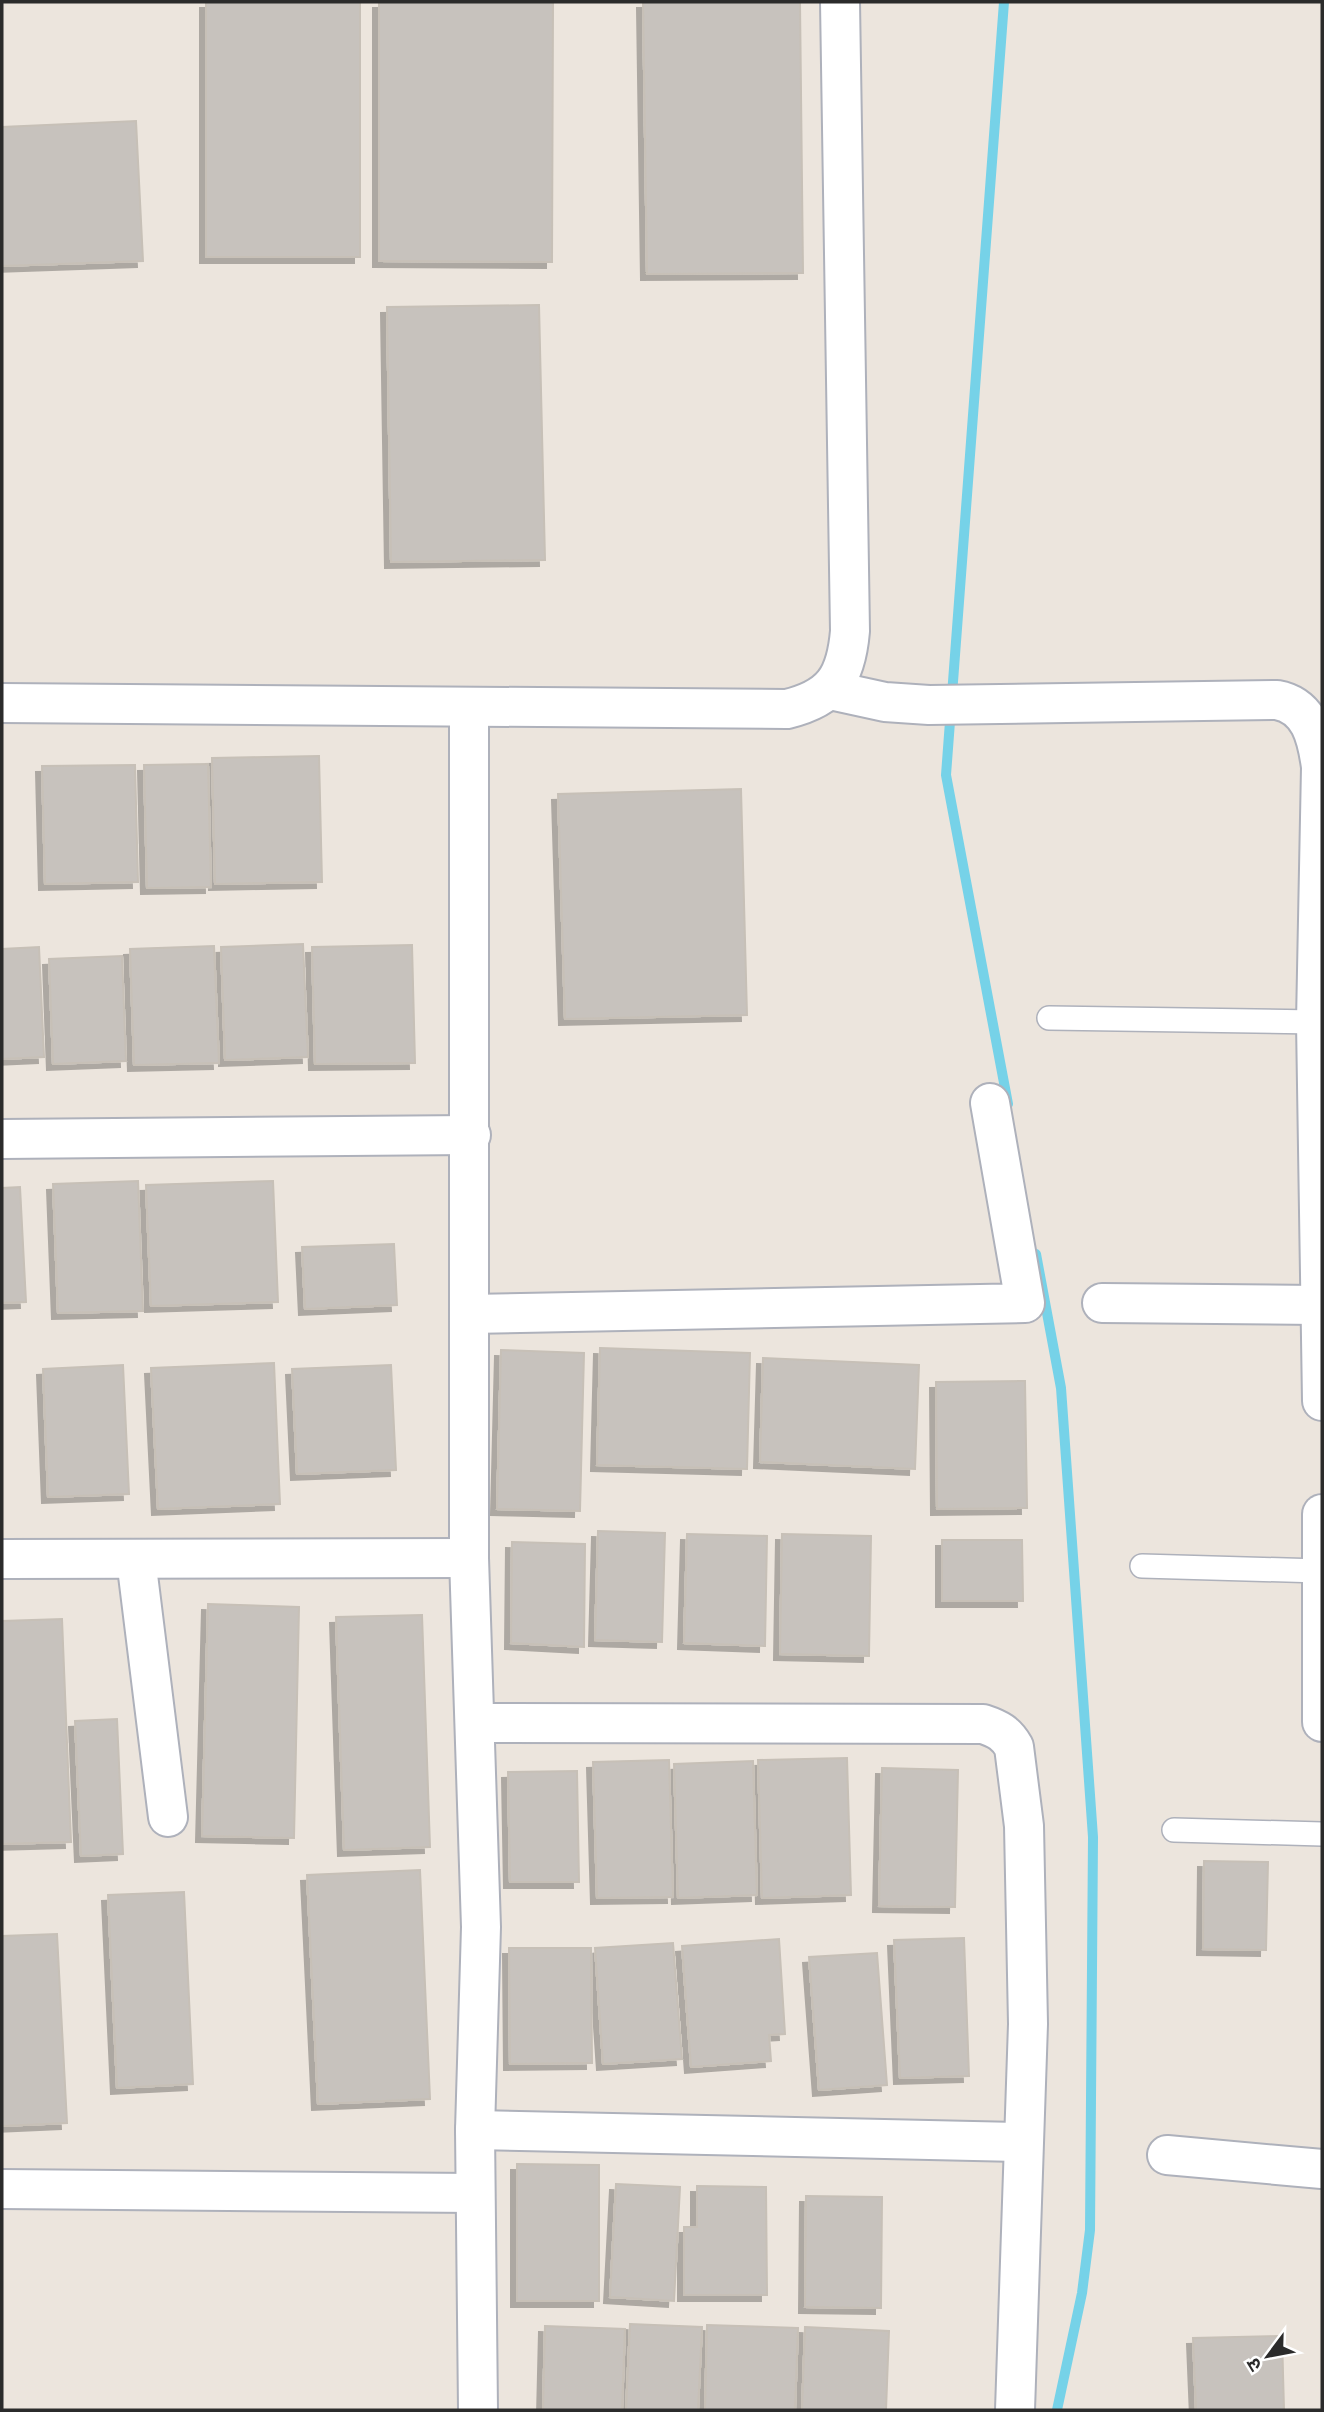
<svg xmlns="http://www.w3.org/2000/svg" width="1324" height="2412" font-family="Raleway,'Noto Sans Devanagari',sans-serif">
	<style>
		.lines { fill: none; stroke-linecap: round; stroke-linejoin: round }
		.stream { stroke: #76d2e8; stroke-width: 10 }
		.building { fill: #c7c2bd; stroke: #c7c0b7; stroke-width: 2; filter: url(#shadow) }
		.lane-casing { stroke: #aeb1bb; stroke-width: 26 }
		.street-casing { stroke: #aeb1bb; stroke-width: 42 }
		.secondary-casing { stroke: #aeb1bb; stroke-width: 42 }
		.lane { stroke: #fff; stroke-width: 23 }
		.street { stroke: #fff; stroke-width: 38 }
		.secondary { stroke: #fff; stroke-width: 38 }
	</style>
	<defs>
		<filter id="shadow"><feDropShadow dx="-6" dy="6" stdDeviation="0" flood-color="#0004"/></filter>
	</defs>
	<rect width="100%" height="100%" fill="#ece5dd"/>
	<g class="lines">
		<g class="stream">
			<path d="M1004 2 946 775 1008 1104"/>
			<path d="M1036 1254 1061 1388 1093 1837 1090 2230 1082 2293 1057 2410"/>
		</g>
	</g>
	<g class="building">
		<rect x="206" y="2" width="154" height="255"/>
		<path d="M379 2H553L552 262 379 261Z"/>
		<path d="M643 2H800L803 273 647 274Z"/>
		<path d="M136 121 143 261 2 266V127Z"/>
		<path d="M539 305 545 560 391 562 387 307Z"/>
		<path d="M319 756 322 882 215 884 212 758Z"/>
		<path d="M208 764 211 887 147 888 144 765Z"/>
		<path d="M135 765 138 882 45 884 42 766Z"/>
		<path d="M741 789 747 1015 565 1019 558 794Z"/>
		<path d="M303 944 308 1057 225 1060 221 947Z"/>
		<path d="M412 945 415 1063 315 1064 312 947Z"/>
		<path d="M214 946 219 1063 134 1065 130 949Z"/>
		<path d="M39 947 44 1057 2 1059V949Z"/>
		<path d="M122 956 126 1061 53 1064 49 959Z"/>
		<path d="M138 1181 143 1311 58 1313 53 1184Z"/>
		<path d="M273 1181 278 1302 151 1306 146 1185Z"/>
		<path d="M20 1187 26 1302 2 1303V1188Z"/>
		<path d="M394 1244 397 1305 305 1309 302 1247Z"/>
		<path d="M600 1348 750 1353 747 1469 597 1465Z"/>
		<path d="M501 1350 584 1353 580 1511 497 1509Z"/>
		<path d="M763 1358 919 1365 915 1469 760 1462Z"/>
		<path d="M274 1363 280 1504 158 1509 151 1368Z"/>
		<path d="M123 1365 129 1494 48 1497 43 1369Z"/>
		<path d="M391 1365 396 1470 297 1474 292 1369Z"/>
		<path d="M1025 1381 1027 1508 937 1509 936 1382Z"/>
		<path d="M598 1531 665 1533 662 1642 595 1640Z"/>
		<path d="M687 1534 767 1536 765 1646 684 1643Z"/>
		<path d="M782 1534 871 1536 869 1656 780 1654Z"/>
		<path d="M942 1540H1022L1023 1601H942Z"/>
		<path d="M512 1542 585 1544 584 1647 511 1643Z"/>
		<path d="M208 1604 299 1607 294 1838 202 1836Z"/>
		<path d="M422 1615 430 1847 344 1850 336 1617Z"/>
		<path d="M62 1619 71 1842 2 1844V1621Z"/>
		<path d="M117 1719 123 1854 81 1856 75 1721Z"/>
		<path d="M847 1758 851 1895 762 1898 758 1760Z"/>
		<path d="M669 1760 673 1897 597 1898 593 1762Z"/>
		<path d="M753 1761 757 1895 678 1898 674 1764Z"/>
		<path d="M882 1768 958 1770 955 1907 879 1906Z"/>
		<path d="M577 1771 579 1882H510L508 1772Z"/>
		<path d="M1204 1861 1268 1862 1266 1950 1203 1949Z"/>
		<path d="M420 1870 430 2099 318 2104 307 1875Z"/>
		<path d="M184 1892 193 2084 117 2088 108 1895Z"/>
		<path d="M57 1934 67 2123 2 2126V1936Z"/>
		<path d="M964 1938 969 2076 900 2078 894 1940Z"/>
		<path d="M779 1939 785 2034 769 2035 771 2061 691 2067 682 1946Z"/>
		<path d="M673 1943 682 2059 603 2064 595 1948Z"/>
		<path d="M509 1948H591L592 2063 510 2064Z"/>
		<path d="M877 1953 887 2085 819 2090 809 1957Z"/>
		<path d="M517 2164 599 2165V2301H517Z"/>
		<path d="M616 2184 680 2187 674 2301 610 2297Z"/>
		<path d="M697 2186 766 2187 767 2295H684V2227H697Z"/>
		<path d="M806 2196 882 2197 881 2308 805 2307Z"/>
		<path d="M630 2324 702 2327 698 2410H626Z"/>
		<path d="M707 2325 798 2328 795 2410H705Z"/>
		<path d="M545 2326 625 2329 622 2410H543Z"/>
		<path d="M805 2327 889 2331 886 2410H802Z"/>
		<path d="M1282 2336 1284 2410H1196L1193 2338Z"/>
	</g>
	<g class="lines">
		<g class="lane-casing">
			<g id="lane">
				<path d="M1049 1018 1316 1022"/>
				<path d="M1142 1566 1320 1571"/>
				<path d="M1174 1830 1322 1834"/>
			</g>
		</g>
		<g class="street-casing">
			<g id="street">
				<path d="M830 690 885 702 929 705 1277 700C1310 706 1317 738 1321 767L1316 1022 1322 1401"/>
				<path d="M469 707V1558L481 1927 475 2130 478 2410"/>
				<path d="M2 1139 471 1135"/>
				<path d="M1102 1303 1318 1305"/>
				<path d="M469 1314 1025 1303 990 1103"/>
				<path d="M1322 1514V1722"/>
				<path d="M2 1559 469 1558"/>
				<path d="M136 1559 168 1817"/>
				<path d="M475 1723 983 1724C998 1729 1006 1733 1014 1747L1024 1826 1028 2024 1015 2410"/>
				<path d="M475 2130 1022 2142"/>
				<path d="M1167 2155 1322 2169"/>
				<path d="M2 2189 475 2193"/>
			</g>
		</g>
		<g class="secondary-casing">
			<path id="secondary" d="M2 703 787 709C832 698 846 678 850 631L840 2"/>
		</g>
		<use href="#lane" class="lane"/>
		<use href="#street" class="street"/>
		<use href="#secondary" class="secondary"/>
	</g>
	<rect width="1324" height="2412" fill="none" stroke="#2b2b2b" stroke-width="7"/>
	<g transform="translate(1268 2356) rotate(238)" stroke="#ffffff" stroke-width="5" paint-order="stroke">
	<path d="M0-5L12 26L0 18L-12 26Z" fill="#2b2b2b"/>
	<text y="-10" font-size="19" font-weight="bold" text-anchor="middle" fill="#2b2b2b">उ</text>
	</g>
</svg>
